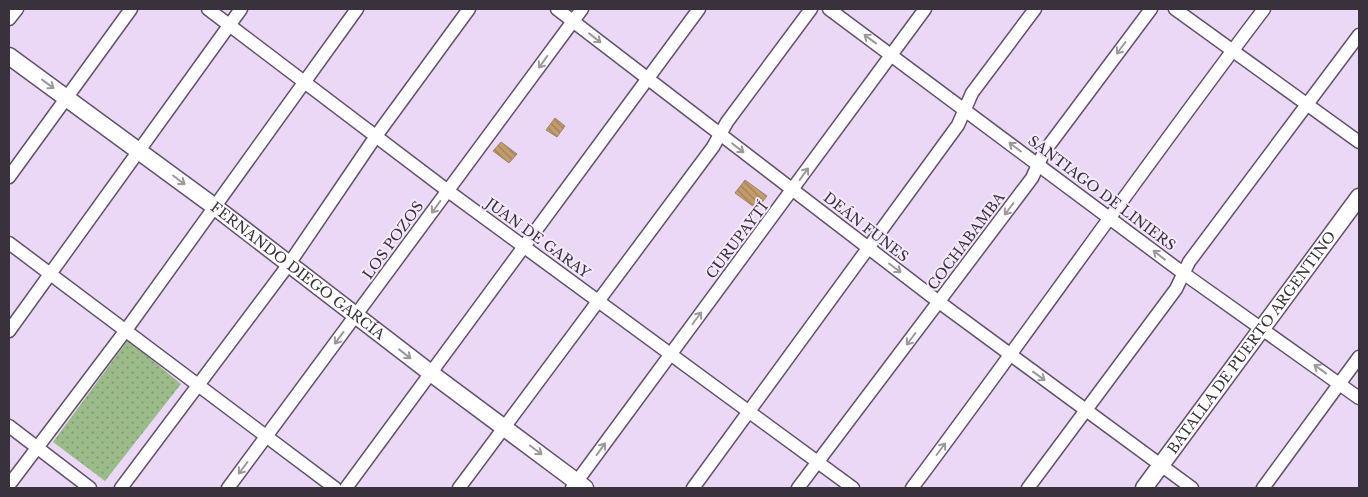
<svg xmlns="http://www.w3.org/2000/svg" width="1368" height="497" font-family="'Libre Baskerville',serif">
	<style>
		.green { fill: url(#green-dots) }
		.building { fill: url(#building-back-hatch); stroke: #9c866c }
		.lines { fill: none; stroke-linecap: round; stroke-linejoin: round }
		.minor-casing { stroke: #62526c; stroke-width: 15 }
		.major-casing { stroke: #62526c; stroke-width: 19 }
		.minor { stroke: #fff; stroke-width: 12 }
		.major { stroke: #fff; stroke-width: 16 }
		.oneway { stroke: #9c989e }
		.labels { text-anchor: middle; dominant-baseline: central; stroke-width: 4; stroke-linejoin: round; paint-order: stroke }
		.street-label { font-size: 14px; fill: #39323d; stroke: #f4e9fb }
	</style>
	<defs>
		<pattern id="green-dots" width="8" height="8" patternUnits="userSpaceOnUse" patternTransform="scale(1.25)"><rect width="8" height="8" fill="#9bbc89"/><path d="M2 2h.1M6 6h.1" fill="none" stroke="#7f9971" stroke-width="1.8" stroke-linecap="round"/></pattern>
		<pattern id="building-back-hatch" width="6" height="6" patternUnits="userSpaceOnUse" patternTransform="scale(1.25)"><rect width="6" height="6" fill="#c49c6b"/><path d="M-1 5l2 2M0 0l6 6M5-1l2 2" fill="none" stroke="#a08059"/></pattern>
	</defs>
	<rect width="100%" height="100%" fill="#ebd8f7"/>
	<path class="green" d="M128 340 181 384 105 481 53 442Z"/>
	<g class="building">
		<path d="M555 118 565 126 557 137 546 130Z"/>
		<path d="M501 142 517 154 509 163 493 151Z"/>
		<path d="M745 180 767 196 757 209 735 193Z"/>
	</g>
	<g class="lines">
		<g class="minor-casing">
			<g id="minor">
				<path d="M208 9 448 191 853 488"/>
				<path d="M557 9 939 302 1192 488"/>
				<path d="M829 9 1183 273 1359 398"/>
				<path d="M1175 9 1359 142"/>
				<path d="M9 19 17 9"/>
				<path d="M9 177 131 9"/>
				<path d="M9 243 335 488"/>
				<path d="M9 331 241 9"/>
				<path d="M9 426 90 488"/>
				<path d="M9 485 126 330 357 9"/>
				<path d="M121 488 289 264 376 136 469 9"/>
				<path d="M228 488 582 9"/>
				<path d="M346 488 699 9"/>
				<path d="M459 488 713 147 727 122 811 9"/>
				<path d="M572 488 925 9"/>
				<path d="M693 488 958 125 972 93 1035 9"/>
				<path d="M798 488 1032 178 1044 152 1151 9"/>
				<path d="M912 488C1031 329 1144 167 1264 9"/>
				<path d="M1028 488 1176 289 1189 262 1359 35"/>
				<path d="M1263 488 1359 357"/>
			</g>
		</g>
		<g class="major-casing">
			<g id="major">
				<path id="s1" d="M9 56 215 207 432 374 585 488"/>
				<path id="s2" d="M1144 488 1359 197"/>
			</g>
		</g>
		<use href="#minor" class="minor"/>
		<use href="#major" class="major"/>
	</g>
	<defs><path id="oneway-shaft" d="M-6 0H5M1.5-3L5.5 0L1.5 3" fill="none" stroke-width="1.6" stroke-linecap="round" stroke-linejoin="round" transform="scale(1.25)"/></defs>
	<g class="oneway">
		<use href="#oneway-shaft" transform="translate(595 38) rotate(38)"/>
		<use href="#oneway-shaft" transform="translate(870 39) rotate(-144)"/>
		<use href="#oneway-shaft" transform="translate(1121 48) rotate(127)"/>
		<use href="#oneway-shaft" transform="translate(543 62) rotate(126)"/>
		<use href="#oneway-shaft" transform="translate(48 84) rotate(36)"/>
		<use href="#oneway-shaft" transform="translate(1015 147) rotate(-143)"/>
		<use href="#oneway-shaft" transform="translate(738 148) rotate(38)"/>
		<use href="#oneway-shaft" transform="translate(804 174) rotate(-54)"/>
		<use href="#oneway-shaft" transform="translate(179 180) rotate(37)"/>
		<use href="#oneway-shaft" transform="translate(436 207) rotate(126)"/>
		<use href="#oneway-shaft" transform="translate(1009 209) rotate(127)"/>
		<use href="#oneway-shaft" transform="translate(1159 255) rotate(-142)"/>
		<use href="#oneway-shaft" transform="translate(895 268) rotate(37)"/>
		<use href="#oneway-shaft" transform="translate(697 318) rotate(-53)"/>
		<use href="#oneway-shaft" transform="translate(339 338) rotate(126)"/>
		<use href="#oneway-shaft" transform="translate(911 339) rotate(127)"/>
		<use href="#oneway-shaft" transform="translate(405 354) rotate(38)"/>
		<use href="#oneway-shaft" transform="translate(1320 369) rotate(-144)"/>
		<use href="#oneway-shaft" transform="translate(1039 376) rotate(36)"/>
		<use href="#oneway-shaft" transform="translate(601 449) rotate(-54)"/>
		<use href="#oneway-shaft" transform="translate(941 449) rotate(-53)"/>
		<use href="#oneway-shaft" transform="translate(536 450) rotate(37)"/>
		<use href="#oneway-shaft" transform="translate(243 468) rotate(127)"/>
	</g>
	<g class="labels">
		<g class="street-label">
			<text transform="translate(1102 193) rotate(37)">SANTIAGO DE LINIERS</text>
			<text transform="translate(866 227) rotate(38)">DEÁN FUNES</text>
			<text transform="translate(538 238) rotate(36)">JUAN DE GARAY</text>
			<text transform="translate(393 240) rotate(-54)">LOS POZOS</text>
			<text transform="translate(737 240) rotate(-53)">CURUPAYTÍ</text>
			<text transform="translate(966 241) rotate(-53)">COCHABAMBA</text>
			<text stroke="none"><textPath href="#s1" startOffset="360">FERNANDO DIEGO GARCÍA</textPath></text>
			<text stroke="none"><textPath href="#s2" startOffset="181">BATALLA DE PUERTO ARGENTINO</textPath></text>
		</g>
	</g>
	<rect width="1368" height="497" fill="none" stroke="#39323d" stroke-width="20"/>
</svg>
